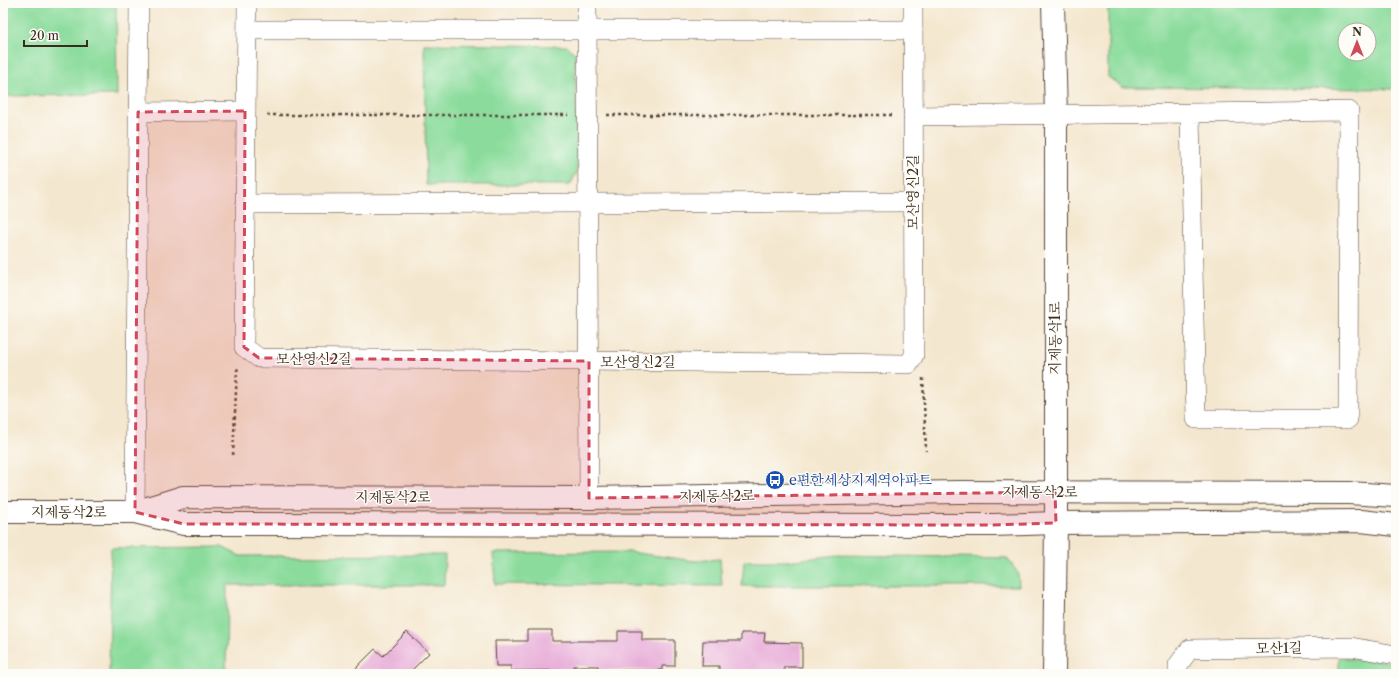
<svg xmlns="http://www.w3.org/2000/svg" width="1399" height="677" font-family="'Libre Caslon Text','Noto Serif KR',serif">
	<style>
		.green { fill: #8bdc9c; stroke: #63835d; fill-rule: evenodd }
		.building { fill: #e7aad7 }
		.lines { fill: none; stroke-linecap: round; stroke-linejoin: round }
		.minor-casing { stroke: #574639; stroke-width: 20 }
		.tertiary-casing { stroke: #574639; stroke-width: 24 }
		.path { stroke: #574639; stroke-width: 2.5; stroke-dasharray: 3 3; stroke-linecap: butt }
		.minor { stroke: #fff; stroke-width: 19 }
		.tertiary { stroke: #fff; stroke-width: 22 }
		.marked { fill: #d1495b; fill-opacity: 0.2; stroke: #d1495b; stroke-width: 3; stroke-dasharray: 8 5; stroke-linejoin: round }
		.labels { text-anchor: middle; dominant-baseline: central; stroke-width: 3; stroke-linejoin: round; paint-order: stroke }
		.street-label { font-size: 14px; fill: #3b2a1e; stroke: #fdfcf7 }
		.transit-label { font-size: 14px; fill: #164399; stroke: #fdfcf7; text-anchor: start }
	</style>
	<rect width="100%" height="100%" fill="#fdfcf7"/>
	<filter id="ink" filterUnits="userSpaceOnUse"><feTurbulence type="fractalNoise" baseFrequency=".025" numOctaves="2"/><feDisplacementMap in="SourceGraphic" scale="8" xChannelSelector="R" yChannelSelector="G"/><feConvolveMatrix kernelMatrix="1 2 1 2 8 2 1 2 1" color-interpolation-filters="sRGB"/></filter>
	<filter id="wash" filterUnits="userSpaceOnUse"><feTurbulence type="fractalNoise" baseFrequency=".012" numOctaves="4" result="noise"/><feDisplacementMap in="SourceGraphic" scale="16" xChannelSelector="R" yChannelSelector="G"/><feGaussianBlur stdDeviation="0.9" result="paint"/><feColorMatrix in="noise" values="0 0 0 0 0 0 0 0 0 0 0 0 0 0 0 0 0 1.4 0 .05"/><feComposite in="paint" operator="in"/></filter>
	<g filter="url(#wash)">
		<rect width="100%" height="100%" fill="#f4e7cf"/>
		<g class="green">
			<path d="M3 3H116L117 95 3 96Z"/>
			<path d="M1108 3H1396V89L1122 87 1108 77ZM1345 30H1369V54H1345Z"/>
			<path d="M424 44 566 46 575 53 577 172 570 185H426Z"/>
			<path d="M222 547 240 556 445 555 444 585H227L226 674H109L111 548Z"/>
			<path d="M630 552 695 561 720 559 722 586 495 584 493 553Z"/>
			<path d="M838 555 1007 558 1018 573 1019 586H742L744 561H786Z"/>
			<path d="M1339 658 1396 662V674H1339Z"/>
		</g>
		<g id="blocks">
			<g class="building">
				<path d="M527 630H552V641H618V631H642V640H675V666H662V670H598V666H574V670L511 671V666H496L495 641H527Z"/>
				<path d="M407 632 429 653 408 674H362L356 668 375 649 383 656Z"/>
				<path d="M741 633H765L764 642 802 643V667H784V672H719V666H702L703 641H741Z"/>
			</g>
		</g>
	</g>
	<g filter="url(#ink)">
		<use href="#blocks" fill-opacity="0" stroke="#574639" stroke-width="1"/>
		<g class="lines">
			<g class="minor-casing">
				<g id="minor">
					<path d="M247 3 244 347 259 358 909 364 914 355 913 3"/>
					<path d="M587 3 589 498"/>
					<path d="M247 30H913"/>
					<path d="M138 112 245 111"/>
					<path d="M913 116 1190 113 1196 419H1348L1349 111 1190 113"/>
					<path d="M245 204 913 202"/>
					<path d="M135 512 139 3"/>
					<path d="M1178 674V665L1190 649 1351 647 1396 655"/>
				</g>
			</g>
			<g class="tertiary-casing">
				<g id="tertiary">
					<path d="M1053 3 1056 115V523L1054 674"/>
					<path d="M1396 496 1349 493 959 492 589 498 183 497 135 512 184 524 993 525 1056 523 1361 521 1396 525"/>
					<path d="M3 512H135"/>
				</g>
			</g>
			<g class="path">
				<path d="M267 115H568"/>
				<path d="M607 115H894"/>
				<path d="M923 378 926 451"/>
				<path d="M233 455 237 370 239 368"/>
			</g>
			<use href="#minor" class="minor"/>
			<use href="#tertiary" class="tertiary"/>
		</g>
	</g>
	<path class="marked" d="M245 111 244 347 259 358 589 361V498L1055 492 1056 523 993 525 184 524 135 512 138 112Z"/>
	<defs>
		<g id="bus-disc" transform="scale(1)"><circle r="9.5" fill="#1a4fb4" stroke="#fdfcf7"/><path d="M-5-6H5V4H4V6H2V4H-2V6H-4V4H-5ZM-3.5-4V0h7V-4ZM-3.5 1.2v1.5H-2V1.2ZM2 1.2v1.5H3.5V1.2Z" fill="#fff"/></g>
	</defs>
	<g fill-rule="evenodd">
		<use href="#bus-disc" x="775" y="480"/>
	</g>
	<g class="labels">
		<g class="street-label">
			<text transform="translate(913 192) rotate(-90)">모산영신2길</text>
			<text transform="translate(1055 338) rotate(-90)">지제동삭1로</text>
			<text x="314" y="359">모산영신2길</text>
			<text x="638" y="362">모산영신2길</text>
			<text x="1040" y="492">지제동삭2로</text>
			<text transform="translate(717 496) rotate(-1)">지제동삭2로</text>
			<text x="393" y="497">지제동삭2로</text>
			<text x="69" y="512">지제동삭2로</text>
			<text transform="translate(1279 648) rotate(-1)">모산1길</text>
		</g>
		<g class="transit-label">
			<text x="789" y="480">e편한세상지제역아파트</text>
		</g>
	</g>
	<rect width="1399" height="677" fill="none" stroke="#fdfcf7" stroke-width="16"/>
	<g transform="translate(1357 42)"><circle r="19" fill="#fdfcf7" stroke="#afa8a0"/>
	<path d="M0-3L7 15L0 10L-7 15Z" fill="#d1495b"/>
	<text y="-6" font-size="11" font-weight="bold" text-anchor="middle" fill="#3b2a1e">N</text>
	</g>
	<path d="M24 40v6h63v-6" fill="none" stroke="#3b2a1e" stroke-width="2"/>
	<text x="30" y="40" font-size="12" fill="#3b2a1e" stroke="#fdfcf7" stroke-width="3" paint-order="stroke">20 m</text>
</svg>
